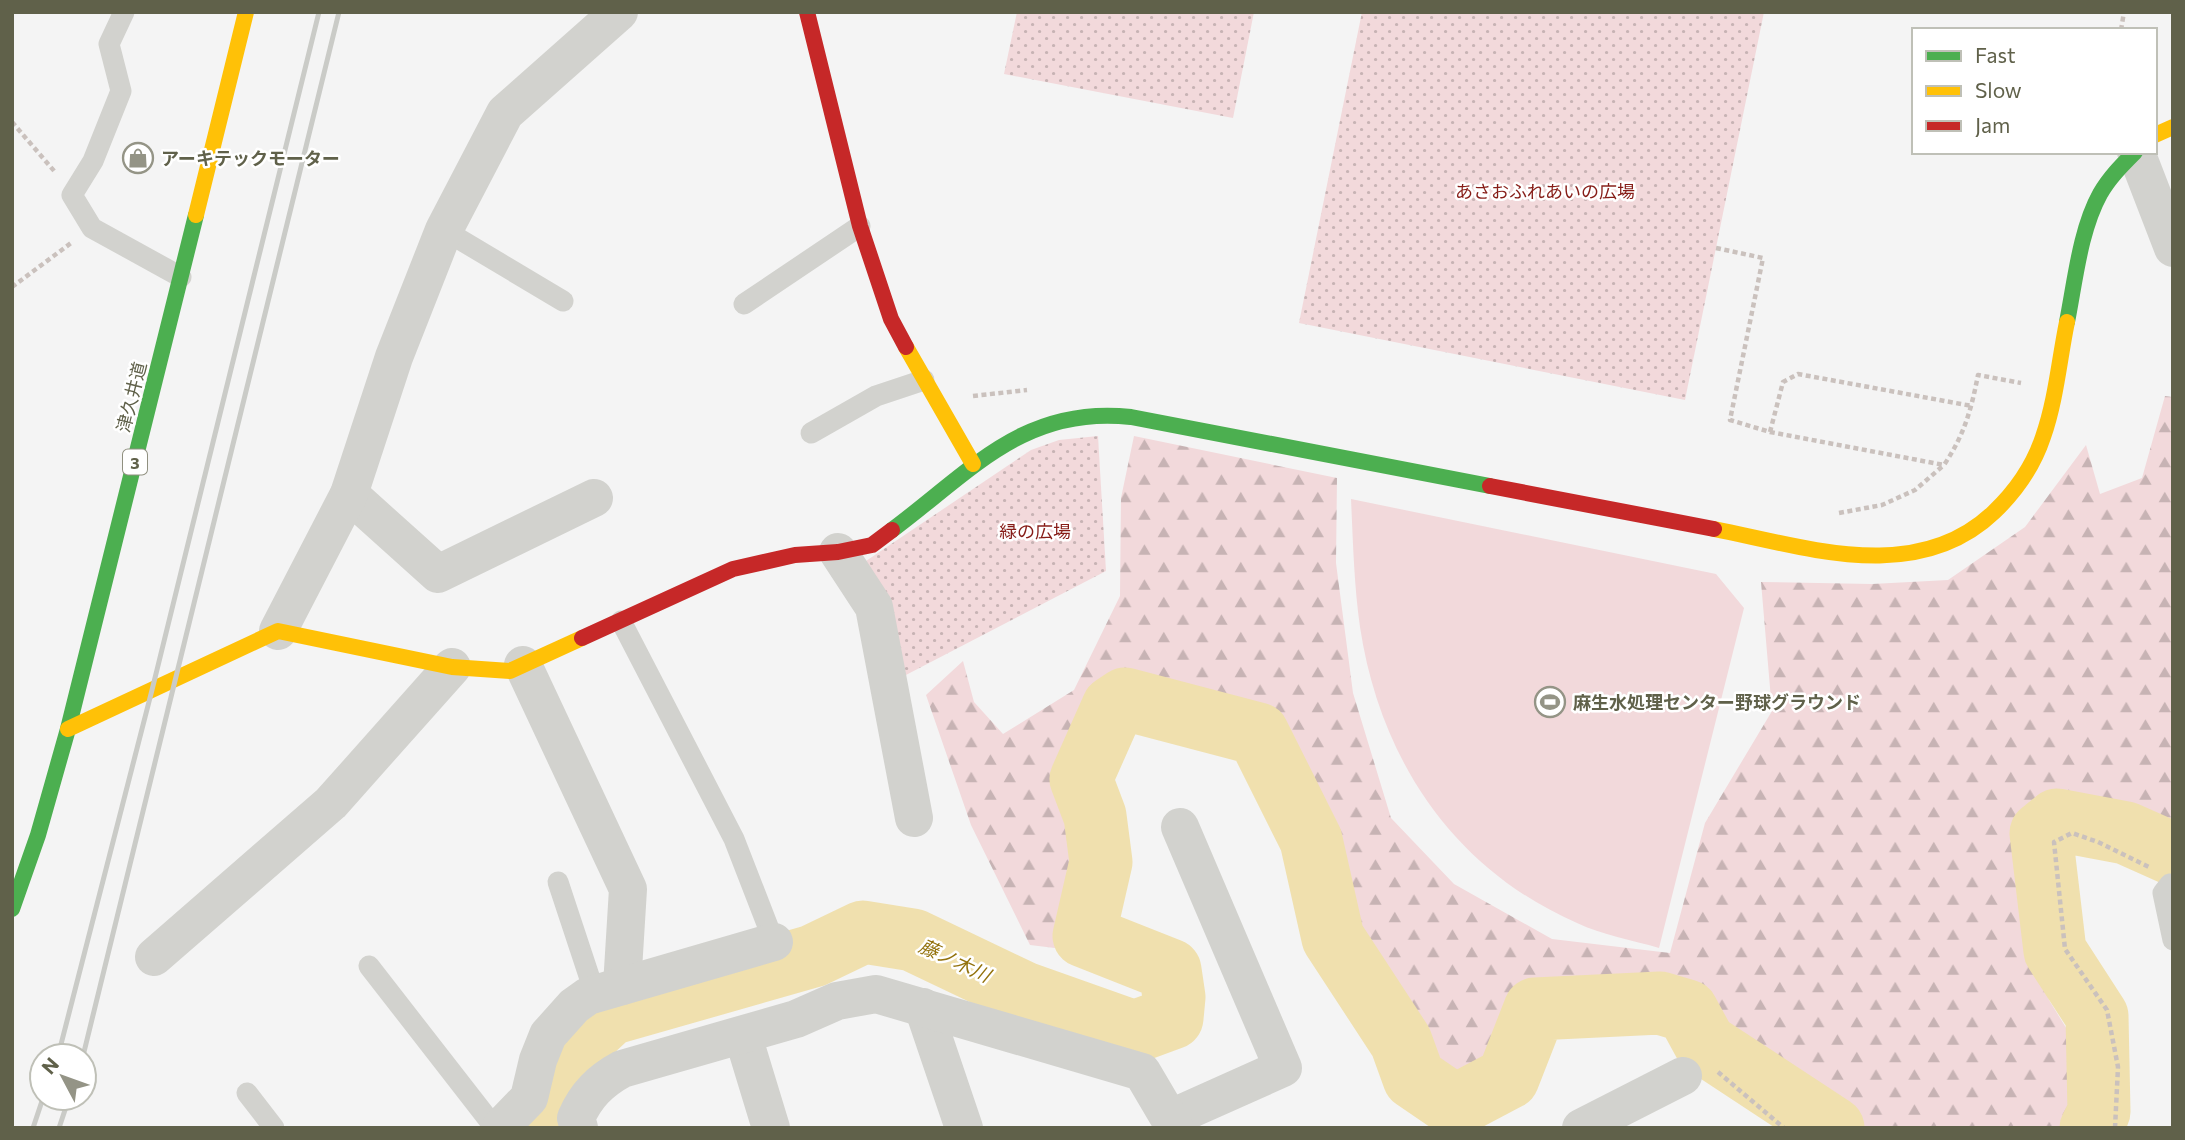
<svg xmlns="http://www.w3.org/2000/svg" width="2185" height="1140" font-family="Commissioner,'Noto Sans JP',sans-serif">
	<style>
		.green { fill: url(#green-dots) }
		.forest { fill: url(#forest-firs) }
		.pitch { fill: #f2d9db }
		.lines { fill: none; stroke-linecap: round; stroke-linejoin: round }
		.river { stroke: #f0e0ae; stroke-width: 63 }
		.path { stroke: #cac1bd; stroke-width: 4.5; stroke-dasharray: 5 3.5; stroke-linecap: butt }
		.lane { stroke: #d2d2ce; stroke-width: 21 }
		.street { stroke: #d2d2ce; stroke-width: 38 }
		.fast { stroke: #4caf50; stroke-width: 16 }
		.slow { stroke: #ffc107; stroke-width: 16 }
		.jam { stroke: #c62828; stroke-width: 16 }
		.rail { stroke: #cacbc7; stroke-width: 5 }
		.labels { text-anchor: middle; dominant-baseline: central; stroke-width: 5; stroke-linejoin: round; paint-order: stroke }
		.shield { fill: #fff; stroke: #909080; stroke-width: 2 }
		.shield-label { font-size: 16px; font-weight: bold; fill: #60614a }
		.poi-label { font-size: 18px; font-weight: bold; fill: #60614a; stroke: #fff; text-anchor: start }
		.park-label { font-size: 18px; fill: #861c17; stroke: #fff }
		.street-label { font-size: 18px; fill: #60614a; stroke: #fff }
		.water-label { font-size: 19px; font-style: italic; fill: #93720c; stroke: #fff }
	</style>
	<defs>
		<pattern id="green-dots" width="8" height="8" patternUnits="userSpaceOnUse" patternTransform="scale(1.75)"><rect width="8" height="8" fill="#f2d9db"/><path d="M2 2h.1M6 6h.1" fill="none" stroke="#c7b3b4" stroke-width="1.8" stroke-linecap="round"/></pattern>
		<pattern id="forest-firs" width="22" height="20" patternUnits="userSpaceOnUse" patternTransform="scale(1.75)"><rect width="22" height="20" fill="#f2d9db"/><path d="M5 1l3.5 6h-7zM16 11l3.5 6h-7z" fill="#c7b3b4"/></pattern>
	</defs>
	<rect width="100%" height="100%" fill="#f4f4f4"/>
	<g class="green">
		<path d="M1017 12H1254L1233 118 1004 74Z"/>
		<path d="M1362 12H1764L1685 400 1299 323Z"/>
		<path d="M1098 436 1106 571 904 676 860 565 1031 450 1059 440Z"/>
	</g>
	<path class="forest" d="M2165 396 2173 397V864L2098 810 2063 797 2025 811 2018 854 2020 912 2049 1000 2076 1044 2081 1098 2075 1125 2072 1128H1817L1766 1072 1755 1049 1720 1043 1696 999 1641 1008 1523 1011 1507 1063 1462 1084 1432 1059 1387 983 1350 936 1333 861 1319 829 1290 786 1257 729 1176 706 1138 700 1117 679 1070 764 1069 872 1063 949 1030 945 971 825 926 695 963 661 974 702 1003 734 1074 690 1120 596 1121 498 1134 436 1337 478 1336 563 1353 693 1391 818 1454 884 1552 939 1670 953 1705 823 1772 711 1761 582 1872 584 1948 580 2025 527 2086 445 2100 494 2142 478Z"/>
	<path class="pitch" d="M1351 499 1716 574 1744 608 1659 948C1632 940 1602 935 1577 923 1453 869 1380 759 1360 627 1354 584 1353 542 1351 499Z"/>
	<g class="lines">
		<g class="river">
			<path d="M542 1128 555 1115 564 1067 582 1040 610 1014 813 956 863 932 913 940 1024 993 1134 1032 1172 1018 1174 997 1170 970 1084 936 1101 862 1095 816 1081 779 1113 707 1125 699 1258 734 1311 840 1333 938 1401 1042 1414 1078 1455 1106 1508 1078 1535 1009 1660 1003 1687 1011 1705 1044 1833 1128"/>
			<path d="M2091 1128 2099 1112 2097 1016 2055 951 2041 833 2057 820 2126 833 2173 854"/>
		</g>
		<g class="path">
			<path d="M2121 30 2124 12"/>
			<path d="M12 122 55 172"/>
			<path d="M1716 248 1763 258 1730 420 1770 432 1944 465C1964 435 1971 411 1978 375L2021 383"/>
			<path d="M12 287 71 243"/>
			<path d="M973 396 1027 390"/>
			<path d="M1770 432 1783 382 1798 374 1972 406"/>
			<path d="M1839 513 1882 505 1915 490 1944 465"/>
			<path d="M1718 1072 1784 1128"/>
			<path d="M2115 1128 2118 1067 2107 1010 2065 949 2054 842 2072 833 2098 842 2149 867"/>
		</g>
		<g class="lane">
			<path d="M124 12 109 44 121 91 93 161 72 195 92 228 181 277"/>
			<path d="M444 230 563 301"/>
			<path d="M744 304 860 226"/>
			<path d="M811 433 876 396 924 380"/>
			<path d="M621 621 734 839 774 942"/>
			<path d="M558 882 595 994"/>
			<path d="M2170 884 2163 893 2173 940"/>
			<path d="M369 966 495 1128"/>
			<path d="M247 1093 274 1128"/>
		</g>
		<g class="street">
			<path d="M2136 152 2173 248"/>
			<path d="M349 494 438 574 594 498"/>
			<path d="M838 552 874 607 914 818"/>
			<path d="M278 631 349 494 394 357 444 230 505 113 619 12"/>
			<path d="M523 665 628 889 622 986"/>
			<path d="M154 957 331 803 452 667"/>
			<path d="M923 1007 964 1128"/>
			<path d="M743 1036 771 1128"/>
			<path d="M1171 1118 1283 1068 1180 827"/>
			<path d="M500 1128 529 1098 538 1060 548 1035 574 1006 588 996 774 942"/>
			<path d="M579 1128 576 1118C586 1095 600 1081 622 1069L796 1019 837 1001 876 994 1142 1072 1175 1128"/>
			<path d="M1581 1128 1683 1076"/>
		</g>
		<g class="fast">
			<path d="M2067 322C2075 282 2080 230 2100 194 2109 178 2122 165 2135 152"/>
			<path d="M892 530C970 472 1024 405 1131 417L1490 486"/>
			<path d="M12 909 38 835 68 729 196 215"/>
		</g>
		<g class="slow">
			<path d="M2155 135 2173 127"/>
			<path d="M196 215 246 12"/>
			<path d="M906 347 973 464"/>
			<path d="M1714 529C1806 547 1917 586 1994 512 2016 491 2033 467 2043 437 2056 400 2059 361 2067 322"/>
			<path d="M68 729 278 631 452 667 510 671 582 638"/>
		</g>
		<g class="jam">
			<path d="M807 12 860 226 891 319 906 347"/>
			<path d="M1490 486 1714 529"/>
			<path d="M582 638 733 569 795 555 838 552 872 545 892 530"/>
		</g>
		<g class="rail">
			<path d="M58 1056 152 690 319 12"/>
			<path d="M83 1056 339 12"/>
			<path d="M33 1128 43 1098"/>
			<path d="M59 1128 69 1098"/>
		</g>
	</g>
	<defs>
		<g id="shop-ring" transform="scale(1.575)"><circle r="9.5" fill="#fff" stroke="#949486" stroke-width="1.5"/><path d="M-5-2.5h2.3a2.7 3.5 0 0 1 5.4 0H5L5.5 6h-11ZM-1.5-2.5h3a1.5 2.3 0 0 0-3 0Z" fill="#949486"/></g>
		<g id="stadium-ring" transform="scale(1.575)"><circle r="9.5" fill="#fff" stroke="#949486" stroke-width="1.5"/><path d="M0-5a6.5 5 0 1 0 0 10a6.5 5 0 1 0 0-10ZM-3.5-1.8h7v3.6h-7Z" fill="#949486"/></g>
	</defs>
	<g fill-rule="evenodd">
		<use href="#shop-ring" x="138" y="158"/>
		<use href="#stadium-ring" x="1550" y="702"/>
	</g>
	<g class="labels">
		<rect class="shield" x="123" y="449.5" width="24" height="25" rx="5"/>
		<g class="shield-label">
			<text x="135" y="462">3</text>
		</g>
		<g class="poi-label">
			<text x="161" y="158">アーキテックモーター</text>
			<text x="1573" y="702">麻生水処理センター野球グラウンド</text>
		</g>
		<g class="park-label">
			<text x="1545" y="191">あさおふれあいの広場</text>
			<text x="1035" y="531">緑の広場</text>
		</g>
		<g class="street-label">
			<text transform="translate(131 397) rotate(-76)">津久井道</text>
		</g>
		<g class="water-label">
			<text transform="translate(955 960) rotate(25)">藤ノ木川</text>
		</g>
	</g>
	<rect width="2185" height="1140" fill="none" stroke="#60614a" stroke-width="28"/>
	<rect x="1912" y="28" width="245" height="126" fill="#ffffff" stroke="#bfc0b7" stroke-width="2"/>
	<rect x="1926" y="51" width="35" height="10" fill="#4caf50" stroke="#bfc0b7" stroke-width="2"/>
	<text x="1975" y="63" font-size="21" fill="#60614a">Fast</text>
	<rect x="1926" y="86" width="35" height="10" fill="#ffc107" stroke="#bfc0b7" stroke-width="2"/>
	<text x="1975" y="98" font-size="21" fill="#60614a">Slow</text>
	<rect x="1926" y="121" width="35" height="10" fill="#c62828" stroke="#bfc0b7" stroke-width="2"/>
	<text x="1975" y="133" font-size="21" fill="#60614a">Jam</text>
	<g transform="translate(63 1077) rotate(311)"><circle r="33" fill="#ffffff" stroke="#bfc0b7" stroke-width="2"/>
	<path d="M0-5L12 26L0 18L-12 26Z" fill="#949486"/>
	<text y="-10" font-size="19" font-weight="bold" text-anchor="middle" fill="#60614a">N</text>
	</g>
</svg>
